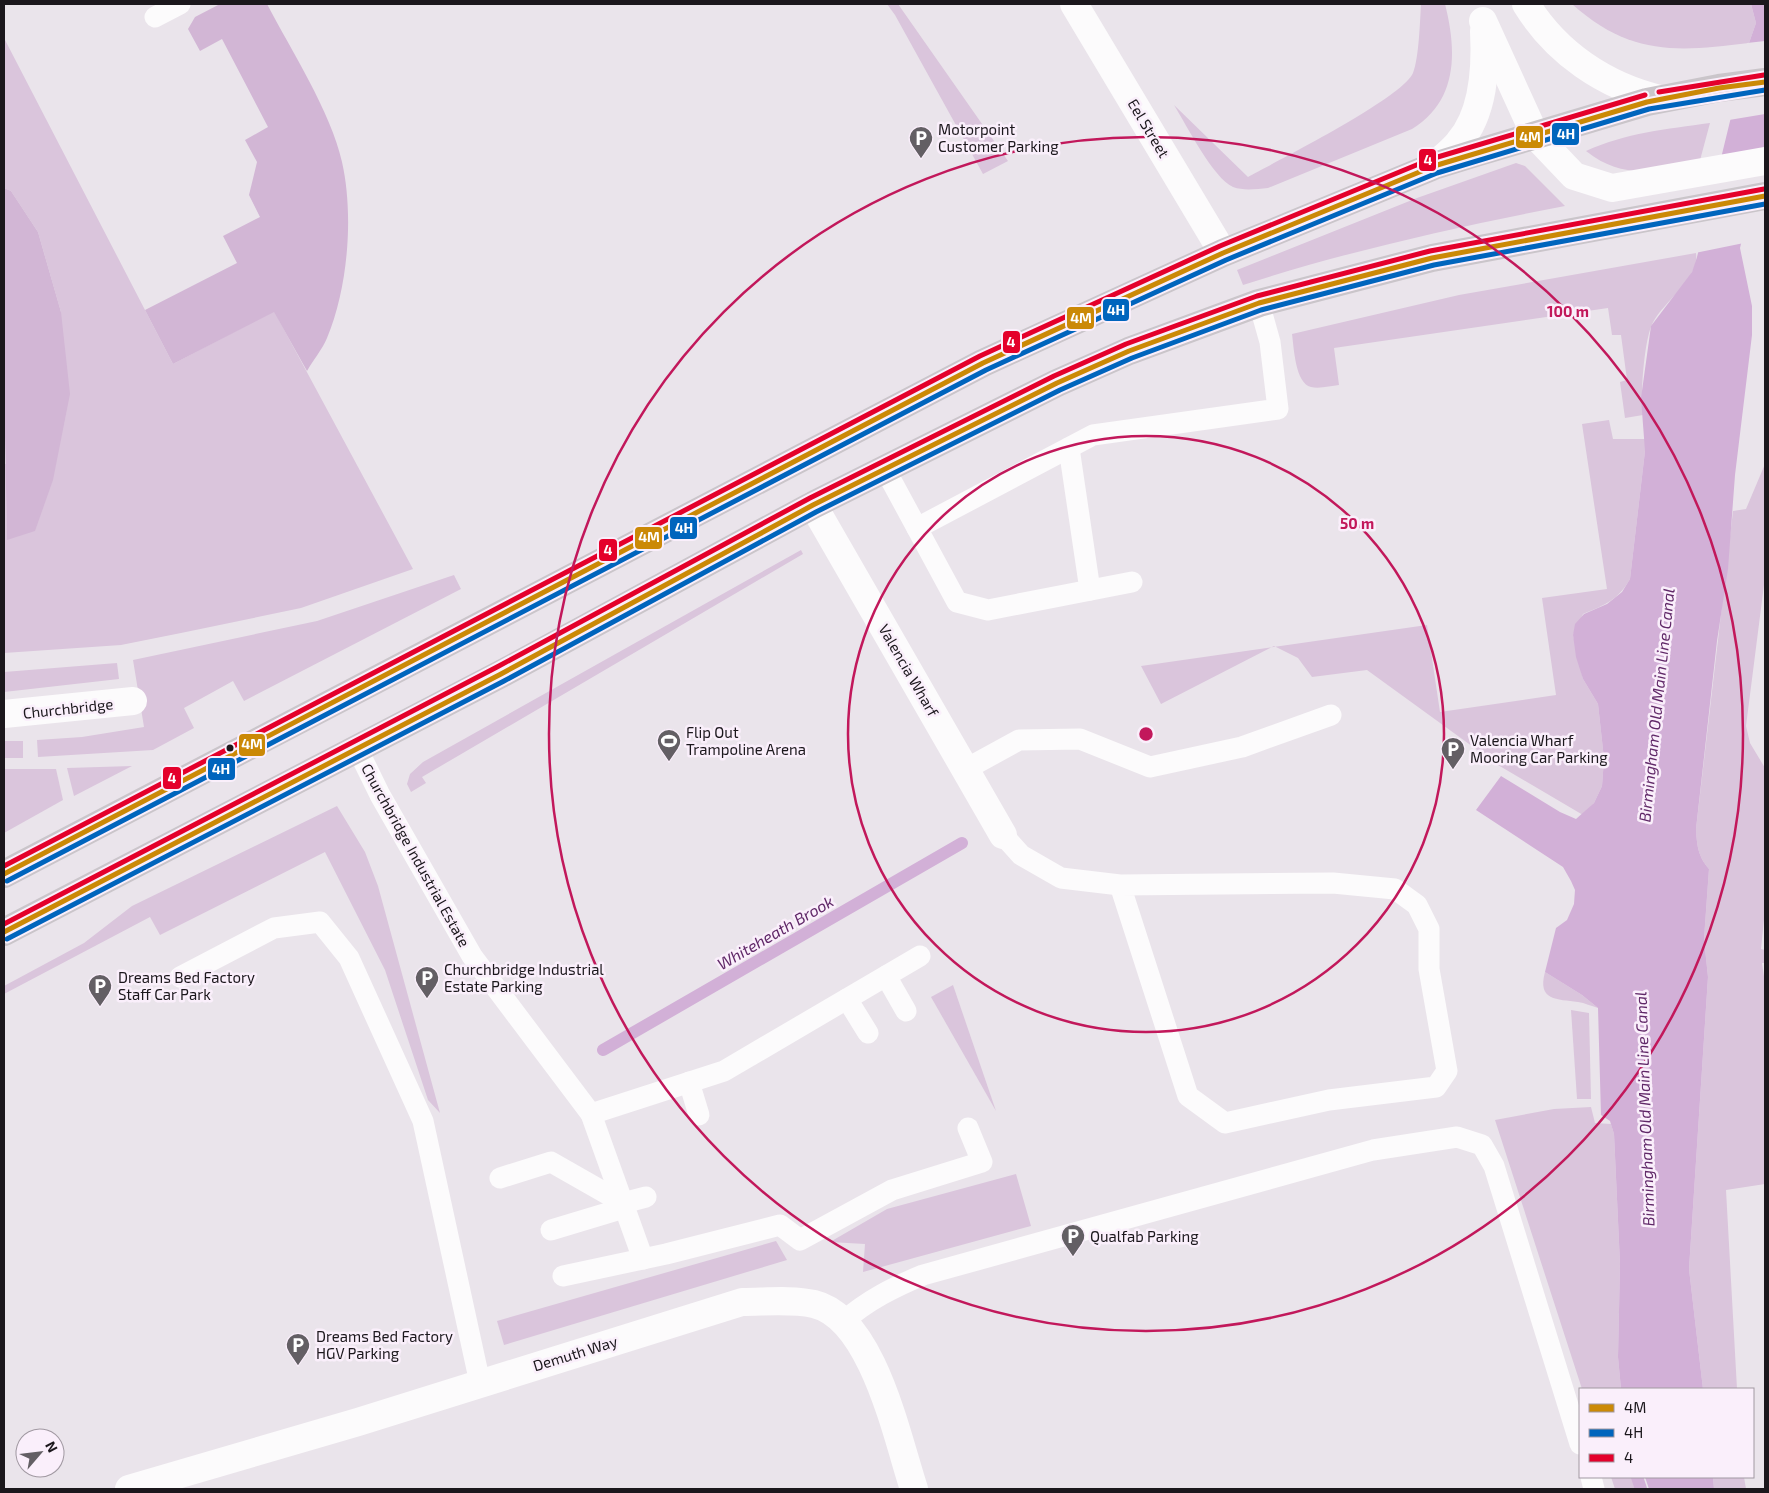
<svg xmlns="http://www.w3.org/2000/svg" width="1769" height="1493" font-family="'Exo 2',sans-serif">
	<style>
		.green { fill: #dac5dc }
		.forest { fill: #d2b6d5 }
		.water { fill: #d2b0d7 }
		.pier { fill: #eae4eb }
		.lines { fill: none; stroke-linecap: round; stroke-linejoin: round }
		.stream { stroke: #d2b0d7; stroke-width: 12 }
		.lane { stroke: #fcfbfc; stroke-width: 21 }
		.street { stroke: #fcfbfc; stroke-width: 28 }
		.secondary { stroke: #fcfbfc; stroke-width: 28 }
		.primary { stroke: #cac5ca; stroke-width: 28 }
		.bus-1-casing { stroke: #faeffb; stroke-width: 9 }
		.bus-2-casing { stroke: #faeffb; stroke-width: 9 }
		.bus-3-casing { stroke: #faeffb; stroke-width: 9 }
		.bus-1 { stroke: #cb8906; stroke-width: 5 }
		.bus-2 { stroke: #0065bd; stroke-width: 5 }
		.bus-3 { stroke: #e4002b; stroke-width: 5 }
		.ring { fill: none; stroke: #c2185b; stroke-width: 2.5 }
		.bus-dot { fill: #1b171c; stroke: #faeffb; stroke-width: 2 }
		.labels { text-anchor: middle; dominant-baseline: central; stroke-width: 5; stroke-linejoin: round; paint-order: stroke }
		.street-label { font-size: 15px; fill: #1b171c; stroke: #faeffb }
		.poi-label { font-size: 15px; fill: #1b171c; stroke: #faeffb; text-anchor: start }
		.water-label { font-size: 16px; font-style: italic; fill: #602868; stroke: #faeffb }
		.centre { fill: #c2185b; stroke: #faeffb; stroke-width: 2.5 }
		.ring-label { font-size: 15px; text-anchor: middle; font-weight: bold; fill: #c2185b; stroke: #faeffb; stroke-width: 5; stroke-linejoin: round; paint-order: stroke }
		.line-badge { stroke: #faeffb; stroke-width: 2 }
		.badge-label { font-size: 14px; text-anchor: middle; font-weight: bold; fill: #fff }
	</style>
	<rect width="100%" height="100%" fill="#eae4eb"/>
	<g class="green">
		<path d="M887 4H898L1008 161 983 174 895 15Z"/>
		<path d="M1421 4H1445C1457 51 1458 101 1412 129L1268 188C1256 189 1244 191 1233 187 1213 178 1187 126 1174 105L1248 177C1279 160 1402 98 1413 73 1419 58 1420 21 1421 4Z"/>
		<path d="M1572 4H1751L1756 23 1749 43C1677 52 1630 56 1572 4Z"/>
		<path d="M4 38 173 364 274 311 413 569 301 608 181 633 121 645 4 653V464H6L7 540 61 312 38 232 11 191 4 188Z"/>
		<path d="M1710 123 1699 164C1654 170 1624 181 1586 151 1625 133 1667 129 1710 123Z"/>
		<path d="M1516 163 1525 166 1565 206C1456 227 1348 251 1243 285L1237 270 1417 198Z"/>
		<path d="M1696 253C1700 280 1659 304 1651 327 1644 345 1640 396 1643 415L1625 418 1620 382 1627 380 1621 335H1612L1608 308 1334 348 1339 385C1331 386 1319 389 1311 387 1295 383 1294 348 1292 334L1459 295Z"/>
		<path d="M1609 420 1613 439H1645V451L1630 579C1618 600 1605 605 1583 614L1573 635 1583 679 1598 704 1604 759 1602 786 1594 803 1583 815 1498 765 1367 670 1312 677 1298 658 1274 646 1161 704 1141 666 1427 625 1440 712 1556 695 1542 598 1607 589 1582 424Z"/>
		<path d="M1765 464V577L1746 726 1750 743 1765 768V910L1761 949 1765 950V963H1762L1765 983V1184L1726 1190 1737 1389H1703L1689 1269 1708 977 1704 939 1709 869C1698 856 1697 846 1696 829L1733 511 1746 509Z"/>
		<path d="M801 550 803 554 422 777 426 783 411 792 407 784 410 774 423 762Z"/>
		<path d="M454 575 461 589 244 701 233 681 184 708 194 728 153 750 38 757 37 740 82 737 144 727 133 660 317 621Z"/>
		<path d="M117 663 119 679 4 692V672Z"/>
		<rect x="4" y="741" width="19" height="17"/>
		<path d="M132 766 74 796 67 768Z"/>
		<path d="M4 769H56L63 800 4 833Z"/>
		<path d="M337 806 365 852 378 886 440 1113 428 1100 385 970 325 852 160 935 150 917 4 994V986L84 943 132 906Z"/>
		<path d="M1545 972 1582 995 1598 1008C1591 1006 1585 1003 1578 1002 1557 999 1537 1001 1545 972Z"/>
		<path d="M953 985 996 1111 931 997Z"/>
		<path d="M1571 1010 1589 1013 1591 1099H1577Z"/>
		<path d="M1591 1107 1595 1123 1611 1124 1614 1134 1620 1264 1618 1357 1621 1389H1582L1495 1120 1554 1109Z"/>
		<path d="M1016 1174 1031 1226 863 1272 865 1244 830 1242 887 1209Z"/>
		<path d="M776 1241 787 1260 504 1345 497 1321Z"/>
		<path d="M1611 1477H1632L1636 1489H1615Z"/>
		<path d="M1713 1477H1744L1746 1489H1714Z"/>
	</g>
	<g class="forest">
		<path d="M220 4H267C291 50 331 112 342 162 354 215 348 288 327 338 322 350 313 360 307 371L274 312 173 364 145 310 237 263 223 236 260 217 249 195 257 162 245 140 268 127 222 39 200 51 188 29 195 17Z"/>
		<path d="M4 188 11 191 38 232 61 312 70 394 53 480 35 531 7 540 4 385Z"/>
	</g>
	<g class="water">
		<path d="M1751 4H1765V142L1740 248 1752 306V335L1735 475 1728 569 1717 641 1696 829C1697 846 1698 856 1709 869L1704 939 1708 977 1689 1269 1703 1389H1621L1618 1357 1620 1264 1614 1134 1610 1121 1601 1115 1598 1008 1582 995 1545 972 1556 928 1567 920 1574 904 1575 890 1571 881 1563 867 1476 810 1501 776 1560 812 1576 819 1594 803 1602 786 1604 759 1598 704 1583 679 1576 657 1573 635 1575 624 1584 614 1607 604 1622 592 1630 579 1645 451 1641 398 1651 326 1692 272 1697 257 1749 43 1756 23Z"/>
		<path d="M1645 1477H1713L1714 1489H1649Z"/>
	</g>
	<g class="pier">
		<path d="M1765 41V114L1729 120 1747 43Z"/>
		<path d="M1765 153 1744 243 1695 253 1719 160Z"/>
	</g>
	<g class="lines">
		<g class="stream">
			<path d="M603 1050 962 843"/>
			<path d="M1637 1477 1641 1489"/>
		</g>
		<g class="lane">
			<path d="M155 17 180 4"/>
			<path d="M1069 448 1090 590"/>
			<path d="M885 469 957 602 988 610 1132 582"/>
			<path d="M917 528 1093 435 1278 409 1270 342 1259 303"/>
			<path d="M357 748 380 795 472 956 591 1114 724 1071 920 956"/>
			<path d="M966 769 1019 740 1080 739 1150 767 1242 747 1331 715"/>
			<path d="M1003 835 1021 855 1061 878 1120 885 1188 1096 1225 1123 1329 1100 1436 1087 1447 1071 1429 969V929L1417 905 1395 889 1333 883 1120 885"/>
			<path d="M886 976 906 1011"/>
			<path d="M180 977 274 928 320 922 349 958 423 1121 480 1383"/>
			<path d="M847 999 868 1033"/>
			<path d="M689 1082 699 1115"/>
			<path d="M591 1114 643 1259"/>
			<path d="M500 1178 551 1162 623 1203 646 1197"/>
			<path d="M551 1230 624 1208"/>
			<path d="M563 1276 666 1254 780 1225 800 1240 892 1190 982 1162 968 1128"/>
			<path d="M844 1321C868 1300 894 1287 923 1275L1373 1150 1457 1137 1482 1145 1494 1166 1580 1444"/>
			<path d="M1591 1477 1594 1489"/>
		</g>
		<g class="street">
			<path d="M1074 4 1223 253"/>
			<path d="M813 505 1003 835"/>
			<path d="M4 714 133 701"/>
			<path d="M129 1489 358 1422 742 1302C765 1302 791 1299 814 1304 873 1318 897 1438 914 1489"/>
		</g>
		<g class="secondary">
			<path d="M1526 4C1556 53 1605 86 1660 99"/>
			<path d="M1483 21 1535 135 1574 176 1612 188 1765 161"/>
			<path d="M1434 166C1442 158 1452 151 1459 142 1484 113 1486 68 1484 31"/>
		</g>
		<g class="primary">
			<path d="M4 874 983 363 1223 253 1434 166 1476 153 1647 102 1719 88 1765 82"/>
			<path d="M4 932 501 674 813 505 1057 383 1129 351 1259 303 1432 258 1765 196"/>
		</g>
		<g class="bus-1-casing">
			<g id="bus-1">
				<path d="M4 874 983 363 1223 253 1434 166 1647 102 1719 88 1765 82"/>
				<path d="M4 932 501 674 813 505 1057 383 1129 351 1259 303 1432 258 1765 196"/>
			</g>
		</g>
		<g class="bus-2-casing">
			<g id="bus-2">
				<path d="M7 881 986 370 1226 260 1437 173 1649 109 1765 90"/>
				<path d="M7 939 504 681 816 512 1060 390 1132 358 1261 310 1434 265 1765 204"/>
			</g>
		</g>
		<g class="bus-3-casing">
			<g id="bus-3">
				<path d="M1659 92 1764 75"/>
				<path d="M4 866 980 356 1220 246 1431 159 1645 95"/>
				<path d="M4 924 497 667 810 498 1054 376 1126 344 1257 296 1430 251 1764 189"/>
			</g>
		</g>
		<use href="#bus-1" class="bus-1"/>
		<use href="#bus-2" class="bus-2"/>
		<use href="#bus-3" class="bus-3"/>
	</g>
	<g class="ring">
		<circle cx="1146" cy="734" r="298"/>
		<circle cx="1146" cy="734" r="597"/>
	</g>
	<defs>
		<g id="parking-pin" transform="scale(1.25)"><path d="M0 17L-7.5 6A9.5 9.5 0 1 1 7.5 6Z" fill="#635f64" stroke="#faeffb"/><path d="M-3.5-5.5H1a3.5 3.5 0 0 1 0 7H-1V5.5H-3.5ZM-1-3.4V-.6H.8a1.4 1.4 0 0 0 0-2.8Z" fill="#fff"/></g>
		<g id="stadium-pin" transform="scale(1.25)"><path d="M0 17L-7.5 6A9.5 9.5 0 1 1 7.5 6Z" fill="#635f64" stroke="#faeffb"/><path d="M0-5a6.5 5 0 1 0 0 10a6.5 5 0 1 0 0-10ZM-3.5-1.8h7v3.6h-7Z" fill="#fff"/></g>
	</defs>
	<g fill-rule="evenodd">
		<use href="#parking-pin" x="921" y="138"/>
		<use href="#stadium-pin" x="669" y="741"/>
		<use href="#parking-pin" x="1453" y="749"/>
		<use href="#parking-pin" x="427" y="978"/>
		<use href="#parking-pin" x="100" y="986"/>
		<use href="#parking-pin" x="1073" y="1236"/>
		<use href="#parking-pin" x="298" y="1345"/>
	</g>
	<circle class="bus-dot" cx="230" cy="748" r="4.5"/>
	<g class="labels">
		<g class="street-label">
			<text transform="translate(1149 128) rotate(59)">Eel Street</text>
			<text transform="translate(909 670) rotate(60)">Valencia Wharf</text>
			<text transform="translate(68 708) rotate(-6)">Churchbridge</text>
			<text transform="translate(416 855) rotate(61)">Churchbridge Industrial Estate</text>
			<text transform="translate(575 1353) rotate(-17)">Demuth Way</text>
		</g>
		<g class="poi-label">
			<text x="938" y="129">Motorpoint<tspan x="938" dy="17">Customer Parking</tspan></text>
			<text x="686" y="732">Flip Out<tspan x="686" dy="17">Trampoline Arena</tspan></text>
			<text x="1470" y="740">Valencia Wharf<tspan x="1470" dy="17">Mooring Car Parking</tspan></text>
			<text x="444" y="969">Churchbridge Industrial<tspan x="444" dy="17">Estate Parking</tspan></text>
			<text x="118" y="977">Dreams Bed Factory<tspan x="118" dy="17">Staff Car Park</tspan></text>
			<text x="1090" y="1236">Qualfab Parking</text>
			<text x="316" y="1336">Dreams Bed Factory<tspan x="316" dy="17">HGV Parking</tspan></text>
		</g>
		<g class="water-label">
			<text transform="translate(1656 705) rotate(-84)">Birmingham Old Main Line Canal</text>
			<text transform="translate(775 932) rotate(-30)">Whiteheath Brook</text>
			<text transform="translate(1644 1109) rotate(-92)">Birmingham Old Main Line Canal</text>
		</g>
	</g>
	<circle cx="1146" cy="734" r="8" class="centre"/>
	<g class="ring-label">
		<text x="1568" y="317">100 m</text>
		<text x="1357" y="529">50 m</text>
	</g>
	<g class="line-badge">
		<rect x="1551" y="122" width="29" height="24" rx="5" fill="#0065bd"/>
		<rect x="1515" y="125" width="29" height="24" rx="5" fill="#cb8906"/>
		<rect x="1418" y="148" width="19" height="24" rx="5" fill="#e4002b"/>
		<rect x="1102" y="298" width="28" height="24" rx="5" fill="#0065bd"/>
		<rect x="1066" y="306" width="29" height="24" rx="5" fill="#cb8906"/>
		<rect x="1002" y="330" width="19" height="24" rx="5" fill="#e4002b"/>
		<rect x="669" y="516" width="29" height="24" rx="5" fill="#0065bd"/>
		<rect x="634" y="526" width="29" height="24" rx="5" fill="#cb8906"/>
		<rect x="598" y="538" width="20" height="24" rx="5" fill="#e4002b"/>
		<rect x="238" y="733" width="28" height="24" rx="5" fill="#cb8906"/>
		<rect x="207" y="757" width="29" height="24" rx="5" fill="#0065bd"/>
		<rect x="162" y="766" width="20" height="24" rx="5" fill="#e4002b"/>
	</g>
	<g class="badge-label">
		<text x="1566" y="139">4H</text>
		<text x="1530" y="142">4M</text>
		<text x="1428" y="165">4</text>
		<text x="1116" y="315">4H</text>
		<text x="1081" y="323">4M</text>
		<text x="1011" y="347">4</text>
		<text x="684" y="533">4H</text>
		<text x="649" y="542">4M</text>
		<text x="608" y="555">4</text>
		<text x="252" y="749">4M</text>
		<text x="221" y="774">4H</text>
		<text x="172" y="783">4</text>
	</g>
	<rect width="1769" height="1493" fill="none" stroke="#1b171c" stroke-width="10"/>
	<rect x="1579" y="1388" width="175" height="90" fill="#faeffb" stroke="#a199a2"/>
	<rect x="1589" y="1404" width="25" height="8" fill="#cb8906" stroke="#a199a2"/>
	<text x="1624" y="1413" font-size="15" fill="#1b171c">4M</text>
	<rect x="1589" y="1429" width="25" height="8" fill="#0065bd" stroke="#a199a2"/>
	<text x="1624" y="1438" font-size="15" fill="#1b171c">4H</text>
	<rect x="1589" y="1454" width="25" height="8" fill="#e4002b" stroke="#a199a2"/>
	<text x="1624" y="1463" font-size="15" fill="#1b171c">4</text>
	<g transform="translate(40 1453) rotate(62)"><circle r="24" fill="#faeffb" stroke="#a199a2"/>
	<path d="M0-4L9 19L0 12L-9 19Z" fill="#635f64"/>
	<text y="-8" font-size="14" font-weight="bold" text-anchor="middle" fill="#1b171c">N</text>
	</g>
</svg>
